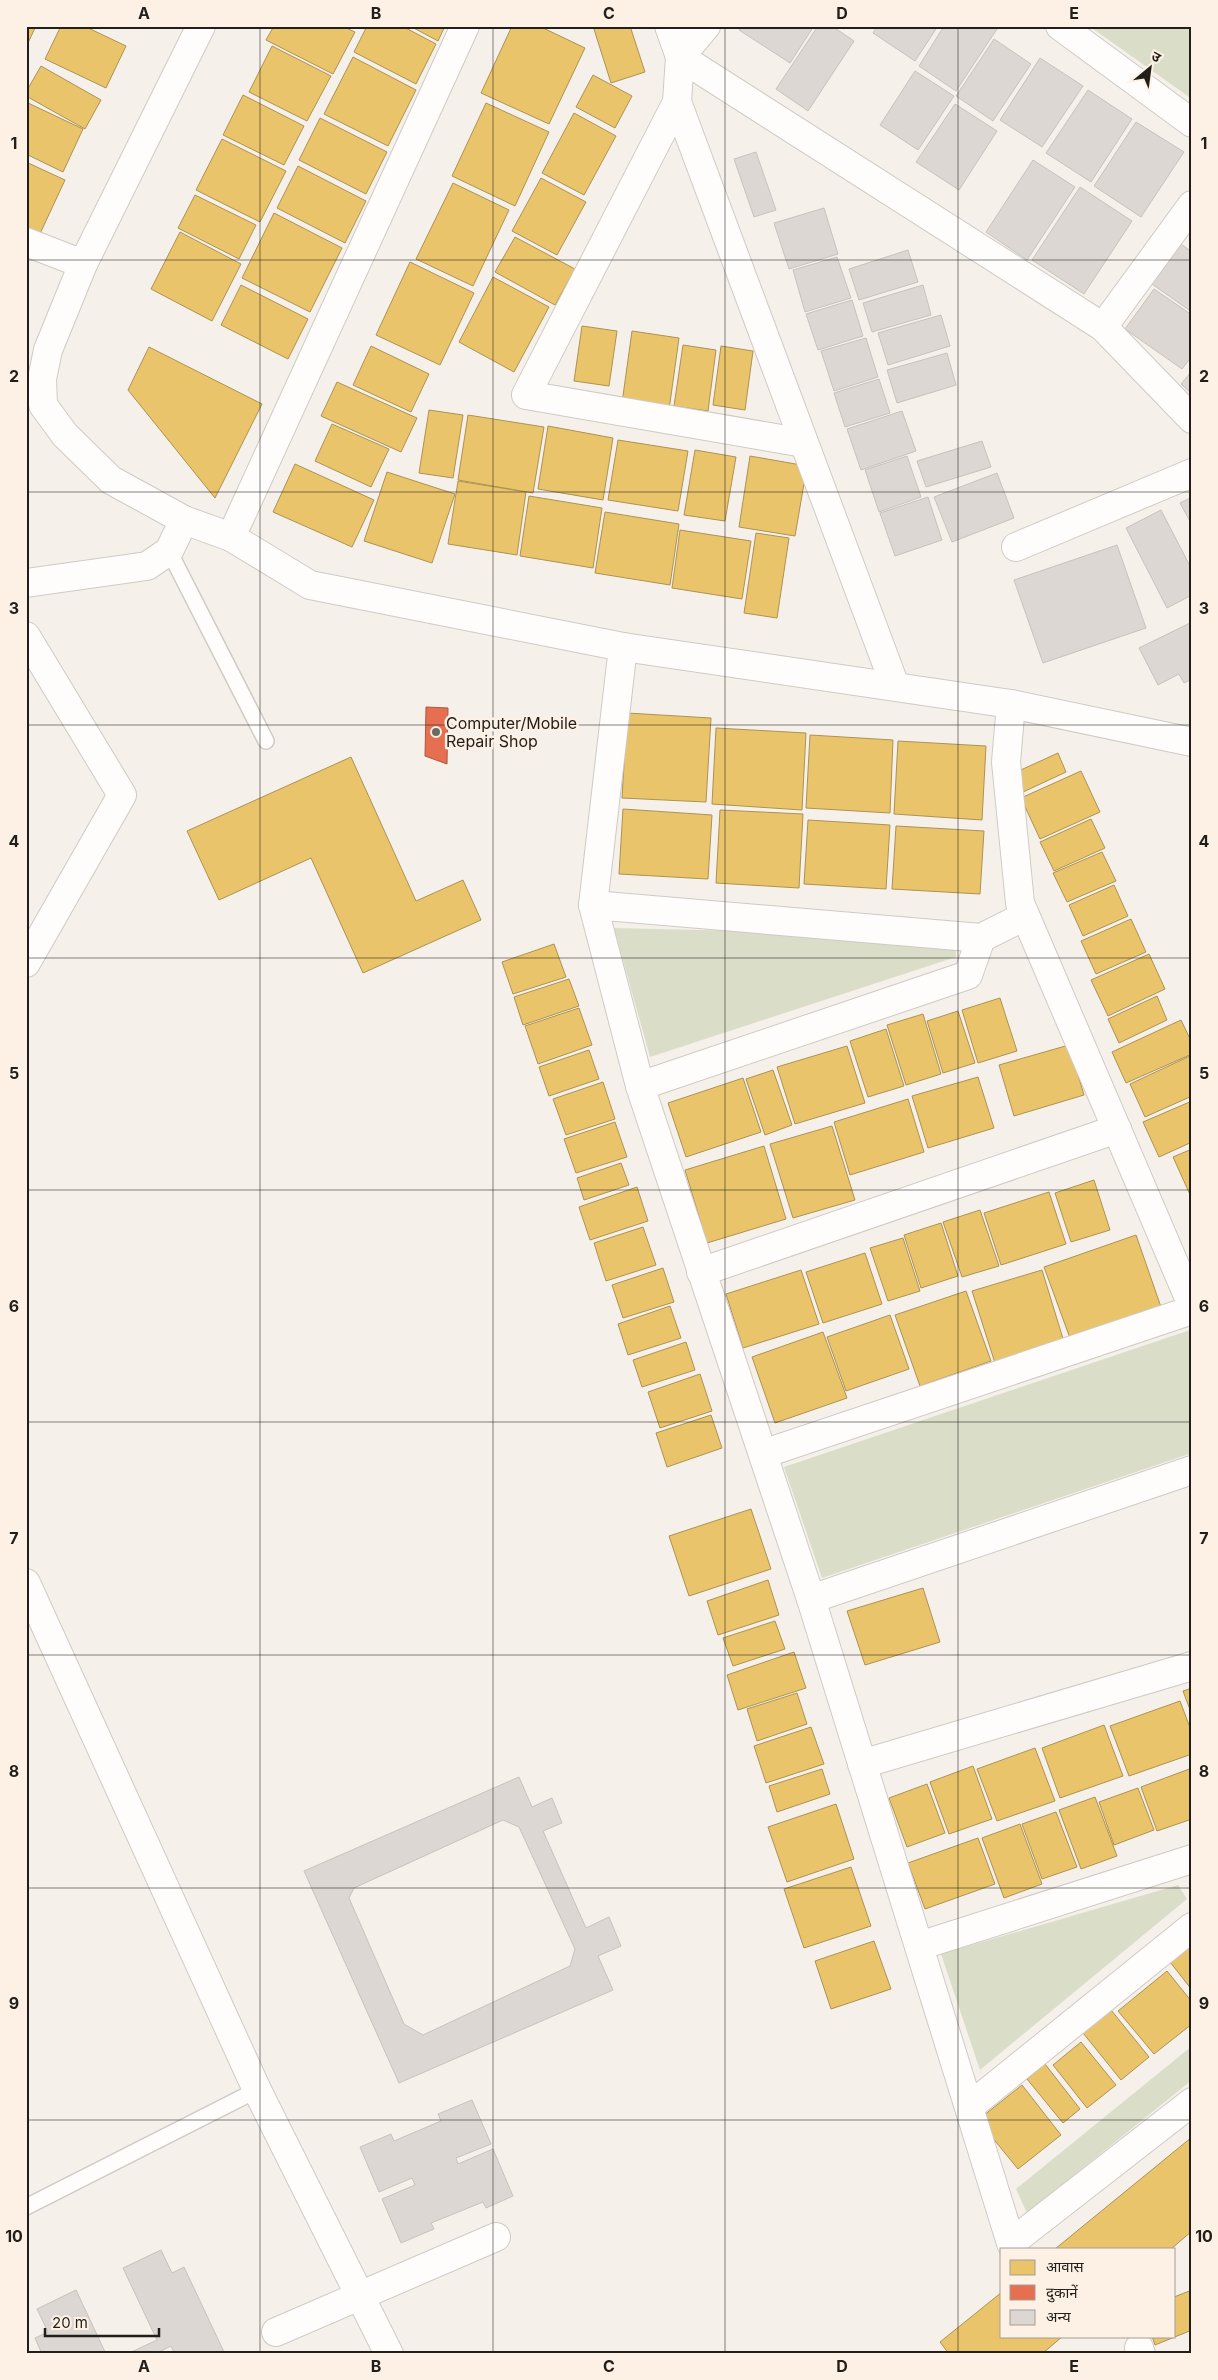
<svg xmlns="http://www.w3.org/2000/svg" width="1218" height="2380" font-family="Inter,'Noto Sans Devanagari',sans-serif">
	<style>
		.green { fill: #dadec8 }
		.homes { fill: #e9c46a; stroke: #ad9252 }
		.shops { fill: #e76f51; stroke: #ac5740 }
		.building { fill: #dcd7d2; stroke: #c7c2bd; fill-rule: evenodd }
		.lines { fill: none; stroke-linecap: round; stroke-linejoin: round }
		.service-casing { stroke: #cfcac5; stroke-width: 18 }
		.minor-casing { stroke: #cfcac5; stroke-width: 30 }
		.tertiary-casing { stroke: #cfcac5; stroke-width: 30 }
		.service { stroke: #fefdfc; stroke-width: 15 }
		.minor { stroke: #fefdfc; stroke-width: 28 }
		.tertiary { stroke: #fefdfc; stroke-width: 28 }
		.grid { fill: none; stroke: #221e19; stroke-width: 1; stroke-opacity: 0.55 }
		.poi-dot { fill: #6c6862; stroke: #fcf1e4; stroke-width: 2 }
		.labels { text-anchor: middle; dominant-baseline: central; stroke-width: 5; stroke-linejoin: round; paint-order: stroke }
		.poi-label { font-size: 16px; fill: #221e19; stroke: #fcf1e4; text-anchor: start }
		.neatline { fill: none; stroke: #221e19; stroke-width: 2 }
		.grid-label { font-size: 16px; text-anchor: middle; font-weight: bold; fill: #221e19 }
	</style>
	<rect width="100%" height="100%" fill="#f6f0ea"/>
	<g class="green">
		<path d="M1089 26H1192V99Z"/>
		<path d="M614 928 955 936 956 957 650 1057Z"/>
		<path d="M1190 1330 1192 1336V1453L822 1578 784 1467Z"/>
		<path d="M1178 1885 1187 1899 980 2070 941 1954Z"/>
		<path d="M1192 2046V2080L1027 2213 1016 2189Z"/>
	</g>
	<g class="homes">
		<path d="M26 26H36L26 47Z"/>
		<path d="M61 26H84L126 46 106 88 45 59Z"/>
		<path d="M274 26H342L355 32 333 74 266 40Z"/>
		<path d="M367 26H402L436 44 416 84 354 52Z"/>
		<path d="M410 26H445L438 41Z"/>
		<path d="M512 26H539L585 48 549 124 481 93Z"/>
		<path d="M593 26H630L645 72 611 83Z"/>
		<path d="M272 46 331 76 307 121 249 92Z"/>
		<path d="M353 57 416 90 388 146 324 114Z"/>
		<path d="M41 66 101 100 85 129 26 96V92Z"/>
		<path d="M593 75 632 96 615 128 576 107Z"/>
		<path d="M243 95 304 126 284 165 223 135Z"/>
		<path d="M26 102 83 129 63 172 26 154Z"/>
		<path d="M486 103 549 132 515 206 452 176Z"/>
		<path d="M574 113 616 136 584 195 542 173Z"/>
		<path d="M320 118 387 152 366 194 299 160Z"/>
		<path d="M222 139 286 171 260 222 196 190Z"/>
		<path d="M26 162 65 180 38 238 26 232Z"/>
		<path d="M298 166 366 201 345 243 277 208Z"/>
		<path d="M541 178 586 202 557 255 512 231Z"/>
		<path d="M453 183 509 210 473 286 416 259Z"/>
		<path d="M195 195 256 225 239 259 178 228Z"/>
		<path d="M274 213 342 248 310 312 242 278Z"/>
		<path d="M180 232 241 264 212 321 151 289Z"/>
		<path d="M515 237 575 269 555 305 495 272Z"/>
		<path d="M410 262 474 293 440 365 376 335Z"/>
		<path d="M493 277 549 307 514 372 459 342Z"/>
		<path d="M241 285 308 319 288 359 221 325Z"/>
		<path d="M582 326 617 331 609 386 574 381Z"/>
		<path d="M632 331 679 338 669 410 622 403Z"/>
		<path d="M683 345 716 350 708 411 674 406Z"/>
		<path d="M371 346 429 374 411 412 353 385Z"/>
		<path d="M721 346 753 351 745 410 713 405Z"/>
		<path d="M149 347 262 404 215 498 128 390Z"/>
		<path d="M337 382 417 418 401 452 321 416Z"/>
		<path d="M429 410 463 415 453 478 419 473Z"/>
		<path d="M468 415 544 427 533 493 458 480Z"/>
		<path d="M332 424 389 449 371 487 315 461Z"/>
		<path d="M548 426 613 438 603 500 538 489Z"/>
		<path d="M618 440 688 451 678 511 608 500Z"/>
		<path d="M695 450 736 457 725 521 684 515Z"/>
		<path d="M750 456 807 466 795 536 739 527Z"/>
		<path d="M295 464 374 500 352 547 273 512Z"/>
		<path d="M387 472 455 494 432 563 364 541Z"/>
		<path d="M458 481 526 492 517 555 448 544Z"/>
		<path d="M529 496 602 508 593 568 520 556Z"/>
		<path d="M605 512 679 524 670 585 595 573Z"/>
		<path d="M680 530 751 541 742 599 672 588Z"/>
		<path d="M756 533 789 538 777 618 744 613Z"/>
		<path d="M627 713 711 718 706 802 622 798Z"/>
		<path d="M716 728 806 733 802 810 712 804Z"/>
		<path d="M810 735 893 740 890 813 806 808Z"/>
		<path d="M898 741 986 746 982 820 894 814Z"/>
		<path d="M1058 753 1066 772 1021 793 1012 774Z"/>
		<path d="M351 757 416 901 463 880 481 920 363 973 311 858 219 900 187 831Z"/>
		<path d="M1081 771 1100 812 1040 839 1021 798Z"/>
		<path d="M623 809 712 815 708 879 619 874Z"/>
		<path d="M720 810 803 814 799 888 716 883Z"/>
		<path d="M1091 819 1105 848 1054 871 1040 842Z"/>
		<path d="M808 820 890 825 886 889 804 884Z"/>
		<path d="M896 826 984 831 980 894 892 889Z"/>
		<path d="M1102 852 1116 881 1067 902 1053 873Z"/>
		<path d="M1114 885 1128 916 1083 936 1069 905Z"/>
		<path d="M1131 919 1146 952 1096 974 1081 941Z"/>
		<path d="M554 944 566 977 513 994 502 962Z"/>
		<path d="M1149 954 1165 989 1108 1016 1091 980Z"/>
		<path d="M569 979 579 1006 523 1025 514 997Z"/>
		<path d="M1157 996 1167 1020 1119 1043 1108 1019Z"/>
		<path d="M1000 998 1017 1051 978 1063 962 1010Z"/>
		<path d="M579 1008 592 1045 538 1064 525 1026Z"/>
		<path d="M958 1011 975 1063 943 1073 927 1021Z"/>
		<path d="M923 1014 941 1074 906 1085 887 1025Z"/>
		<path d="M1181 1020 1192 1043V1054L1126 1083 1112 1052Z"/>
		<path d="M886 1029 904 1086 868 1097 850 1041Z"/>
		<path d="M1069 1045 1084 1095 1014 1116 999 1065Z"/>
		<path d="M847 1046 865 1103 795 1124 777 1067Z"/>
		<path d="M589 1050 599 1079 549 1096 539 1067Z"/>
		<path d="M1192 1055V1096L1145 1117 1130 1084Z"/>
		<path d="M773 1070 792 1125 765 1135 746 1079Z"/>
		<path d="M978 1077 994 1128 928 1148 912 1096Z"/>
		<path d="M743 1078 761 1132 686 1157 668 1103Z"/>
		<path d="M603 1082 615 1119 566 1135 553 1099Z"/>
		<path d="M908 1099 924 1152 850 1175 834 1122Z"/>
		<path d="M1192 1101V1142L1159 1157 1143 1122Z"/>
		<path d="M615 1122 627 1157 576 1173 564 1139Z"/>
		<path d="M832 1126 855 1200 793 1218 770 1144Z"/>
		<path d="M764 1146 786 1219 707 1243 685 1170Z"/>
		<path d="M1192 1149V1199L1173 1157Z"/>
		<path d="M621 1163 629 1185 584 1200 577 1178Z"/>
		<path d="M1094 1180 1110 1230 1071 1242 1055 1193Z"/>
		<path d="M637 1187 648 1221 590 1240 579 1207Z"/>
		<path d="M1049 1192 1066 1244 1001 1265 984 1213Z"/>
		<path d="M980 1210 999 1266 962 1277 943 1222Z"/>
		<path d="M941 1223 958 1276 921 1288 904 1235Z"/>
		<path d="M643 1227 656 1265 606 1281 594 1243Z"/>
		<path d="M1136 1235 1161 1307 1070 1338 1044 1267Z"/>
		<path d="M903 1238 920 1291 888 1301 870 1248Z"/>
		<path d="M865 1253 882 1304 823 1323 806 1272Z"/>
		<path d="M663 1268 674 1302 623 1318 612 1285Z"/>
		<path d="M801 1270 819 1324 743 1348 726 1294Z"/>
		<path d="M1042 1270 1064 1342 995 1363 972 1291Z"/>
		<path d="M966 1291 991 1361 920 1386 895 1315Z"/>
		<path d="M670 1306 681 1338 628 1355 618 1324Z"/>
		<path d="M890 1315 909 1369 846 1391 827 1337Z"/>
		<path d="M823 1332 847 1398 775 1423 752 1357Z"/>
		<path d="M686 1342 695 1370 642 1387 633 1360Z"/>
		<path d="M700 1374 712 1411 660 1428 648 1392Z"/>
		<path d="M711 1415 722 1448 667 1467 656 1433Z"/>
		<path d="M751 1509 771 1569 689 1596 669 1536Z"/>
		<path d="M768 1580 779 1615 718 1635 707 1601Z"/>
		<path d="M923 1588 940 1642 865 1665 847 1611Z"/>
		<path d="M775 1621 785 1649 733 1666 723 1638Z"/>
		<path d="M794 1652 806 1688 738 1710 727 1675Z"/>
		<path d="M1192 1688V1715L1183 1691Z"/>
		<path d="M797 1693 807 1724 757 1741 747 1709Z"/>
		<path d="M1180 1701 1192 1733V1754L1129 1776 1110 1726Z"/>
		<path d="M1104 1725 1123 1776 1060 1798 1042 1748Z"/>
		<path d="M811 1727 824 1764 766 1783 754 1746Z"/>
		<path d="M1035 1748 1055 1801 997 1821 977 1769Z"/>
		<path d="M973 1766 992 1819 949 1834 930 1782Z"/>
		<path d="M1192 1768V1819L1157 1831 1141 1787Z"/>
		<path d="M822 1769 830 1794 777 1812 769 1786Z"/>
		<path d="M927 1784 945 1833 907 1847 889 1798Z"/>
		<path d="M1138 1788 1154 1830 1114 1845 1099 1802Z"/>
		<path d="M1095 1797 1117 1856 1081 1869 1059 1810Z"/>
		<path d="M836 1804 854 1859 787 1882 768 1827Z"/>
		<path d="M1056 1812 1077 1867 1042 1879 1022 1824Z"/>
		<path d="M1020 1824 1042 1884 1004 1898 982 1838Z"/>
		<path d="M978 1838 995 1884 925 1909 908 1863Z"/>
		<path d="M851 1867 871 1926 804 1948 784 1889Z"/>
		<path d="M874 1941 891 1989 831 2009 815 1961Z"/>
		<path d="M1192 1945V1990L1170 1962Z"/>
		<path d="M1167 1971 1192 2002V2024L1154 2054 1118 2011Z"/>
		<path d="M1107 2005 1149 2057 1121 2080 1079 2028Z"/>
		<path d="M1081 2042 1116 2085 1087 2108 1053 2065Z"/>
		<path d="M1045 2064 1080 2109 1063 2123 1027 2079Z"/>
		<path d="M1022 2085 1061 2135 1018 2169 978 2120Z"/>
		<path d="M1192 2137V2231L1171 2249H1055Z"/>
		<path d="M1192 2290V2330L1155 2345 1152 2336H1174V2297Z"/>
		<path d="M1002 2292V2336H1063L1042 2354H949L940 2342Z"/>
	</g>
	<path class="shops" d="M426 707 448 708 447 764 425 756Z"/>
	<g class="building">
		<path d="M742 26H814L790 63 739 30Z"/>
		<path d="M818 26H832L854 41 808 111 776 89Z"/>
		<path d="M877 26H938L915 61 873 33Z"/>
		<path d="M944 26H999L956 91 919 66Z"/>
		<path d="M994 39 1031 64 993 121 956 96Z"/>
		<path d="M1040 58 1083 86 1042 147 1000 120Z"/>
		<path d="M915 71 954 96 918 150 880 125Z"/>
		<path d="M1088 90 1132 119 1091 182 1046 153Z"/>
		<path d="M955 104 997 131 959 190 916 162Z"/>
		<path d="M1136 122 1184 152 1141 217 1094 186Z"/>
		<path d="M756 152 776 210 754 217 734 159Z"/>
		<path d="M1033 160 1075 187 1027 260 986 232Z"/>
		<path d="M1080 187 1132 221 1084 294 1032 260Z"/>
		<path d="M824 208 838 254 789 269 774 223Z"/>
		<path d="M1178 242 1192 252V312L1149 282Z"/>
		<path d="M908 250 918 282 859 300 849 269Z"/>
		<path d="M837 257 851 298 805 312 793 270Z"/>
		<path d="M923 285 931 315 872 332 863 303Z"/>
		<path d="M1154 289 1192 315V356L1182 369 1125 329Z"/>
		<path d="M852 300 863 336 818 350 806 314Z"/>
		<path d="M941 315 950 346 888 365 878 333Z"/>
		<path d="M866 338 878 377 834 391 821 351Z"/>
		<path d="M947 353 956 385 897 403 887 370Z"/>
		<path d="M1192 371V394L1181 384Z"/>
		<path d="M879 379 890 413 845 427 834 393Z"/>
		<path d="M902 411 916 451 861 470 847 429Z"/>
		<path d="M982 441 991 467 926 487 917 461Z"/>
		<path d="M907 456 921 497 879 512 865 470Z"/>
		<path d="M997 473 1014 518 952 542 934 497Z"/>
		<path d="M928 497 942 540 895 556 880 513Z"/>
		<path d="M1192 497V525L1180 503Z"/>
		<path d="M1161 510 1192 570V595L1167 608 1126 528Z"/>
		<path d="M1117 545 1146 628 1043 663 1014 580Z"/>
		<path d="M1192 622V679L1184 683 1179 674 1158 685 1139 648Z"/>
		<path d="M519 1777 532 1807 552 1798 562 1823 543 1831 586 1928 609 1917 621 1946 598 1956 613 1990 399 2083 304 1871ZM503 1820 519 1827 575 1949 570 1966 423 2035 404 2024 349 1898 354 1888Z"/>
		<path d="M472 2100 491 2144 456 2158 458 2164 493 2149 513 2196 486 2208 483 2202 431 2223 434 2229 401 2243 382 2199 415 2185 412 2178 379 2192 360 2147 391 2134 394 2141 441 2121 438 2114Z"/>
		<path d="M161 2250 172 2273 184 2267 225 2354H175L171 2346 155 2354H127L157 2340 123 2268Z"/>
		<path d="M76 2290 106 2354H42L35 2338 48 2332 37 2309Z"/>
	</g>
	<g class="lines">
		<g class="service-casing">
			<g id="service">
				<path d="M169 551 266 741"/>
				<path d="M26 2207 257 2090"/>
			</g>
		</g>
		<g class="minor-casing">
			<g id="minor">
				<path d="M669 26 680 57 1103 327 1192 419"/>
				<path d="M706 26 680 57 677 102 526 395 804 443"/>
				<path d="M1060 26 1192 123"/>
				<path d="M677 102 895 686"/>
				<path d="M26 242 83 264"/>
				<path d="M1103 327 1192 205"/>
				<path d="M231 537 465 26"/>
				<path d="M1016 547 1192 473"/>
				<path d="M26 583 147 566 169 551 184 520"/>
				<path d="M26 636 122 795 26 963"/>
				<path d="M623 647 593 905 640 1086 811 1599 1011 2243 1192 2102"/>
				<path d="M1011 704 1006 762 1020 903 1192 1305"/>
				<path d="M593 905 981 938 1025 916"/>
				<path d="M640 1086 968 975 981 938"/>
				<path d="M701 1272 1117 1129"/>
				<path d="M763 1454 1192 1310"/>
				<path d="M26 1583 257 2090 389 2354"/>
				<path d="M811 1599 1192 1470"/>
				<path d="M862 1764 1192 1666"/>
				<path d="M919 1946 1192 1859"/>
				<path d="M969 2107 1192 1927"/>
				<path d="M276 2332 496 2237"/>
				<path d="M1139 2348 1141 2354"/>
			</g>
		</g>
		<g class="tertiary-casing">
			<path id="tertiary" d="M201 26 83 264 48 350 42 379 43 405 65 435 111 480 184 520 231 537 310 585 623 647 1011 704 1192 742"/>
		</g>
		<use href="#service" class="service"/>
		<use href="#minor" class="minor"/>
		<use href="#tertiary" class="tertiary"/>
	</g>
	<path class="grid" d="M260 26V2354M493 26V2354M725 26V2354M958 26V2354M26 260H1192M26 492H1192M26 725H1192M26 958H1192M26 1190H1192M26 1422H1192M26 1655H1192M26 1888H1192M26 2120H1192"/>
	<circle class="poi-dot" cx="436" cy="732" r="5"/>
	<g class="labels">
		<g class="poi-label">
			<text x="446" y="723">Computer/Mobile<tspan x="446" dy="18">Repair Shop</tspan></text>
		</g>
	</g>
	<rect width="1218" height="2380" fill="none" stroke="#fcf1e4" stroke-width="55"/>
	<rect x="1000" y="2248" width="175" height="90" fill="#fcf1e4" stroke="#a59d93"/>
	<rect x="1010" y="2260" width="25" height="15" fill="#e9c46a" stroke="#a59d93"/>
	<text x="1046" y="2272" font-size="15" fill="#221e19">आवास</text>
	<rect x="1010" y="2285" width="25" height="15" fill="#e76f51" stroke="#a59d93"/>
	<text x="1046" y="2298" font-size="15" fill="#221e19">दुकानें</text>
	<rect x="1010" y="2310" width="25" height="15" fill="#dcd7d2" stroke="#a59d93"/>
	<text x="1046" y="2322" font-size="15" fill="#221e19">अन्य</text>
	<g transform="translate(1150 68) rotate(29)" stroke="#fcf1e4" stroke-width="4" paint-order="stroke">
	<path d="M0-4L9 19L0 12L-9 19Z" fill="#221e19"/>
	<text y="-8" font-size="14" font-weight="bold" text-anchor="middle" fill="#221e19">उ</text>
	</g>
	<path d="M45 2328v8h114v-8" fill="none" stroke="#221e19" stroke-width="2.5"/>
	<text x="52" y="2328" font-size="15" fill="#221e19" stroke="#fcf1e4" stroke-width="4" paint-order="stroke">20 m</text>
	<rect x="28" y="28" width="1162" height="2324" class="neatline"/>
	<g class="grid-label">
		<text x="144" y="19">A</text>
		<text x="376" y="19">B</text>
		<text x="609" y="19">C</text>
		<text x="842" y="19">D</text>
		<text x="1074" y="19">E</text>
		<text x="14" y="149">1</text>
		<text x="1204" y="149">1</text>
		<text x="14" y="382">2</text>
		<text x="1204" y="382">2</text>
		<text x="14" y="614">3</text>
		<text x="1204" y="614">3</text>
		<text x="14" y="847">4</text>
		<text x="1204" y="847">4</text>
		<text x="14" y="1079">5</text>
		<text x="1204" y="1079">5</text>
		<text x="14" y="1312">6</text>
		<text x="1204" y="1312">6</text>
		<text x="14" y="1544">7</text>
		<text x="1204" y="1544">7</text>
		<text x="14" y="1777">8</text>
		<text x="1204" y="1777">8</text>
		<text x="14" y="2009">9</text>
		<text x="1204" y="2009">9</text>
		<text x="14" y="2242">10</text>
		<text x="1204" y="2242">10</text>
		<text x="144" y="2372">A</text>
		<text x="376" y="2372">B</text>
		<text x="609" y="2372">C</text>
		<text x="842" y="2372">D</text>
		<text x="1074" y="2372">E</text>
	</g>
</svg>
